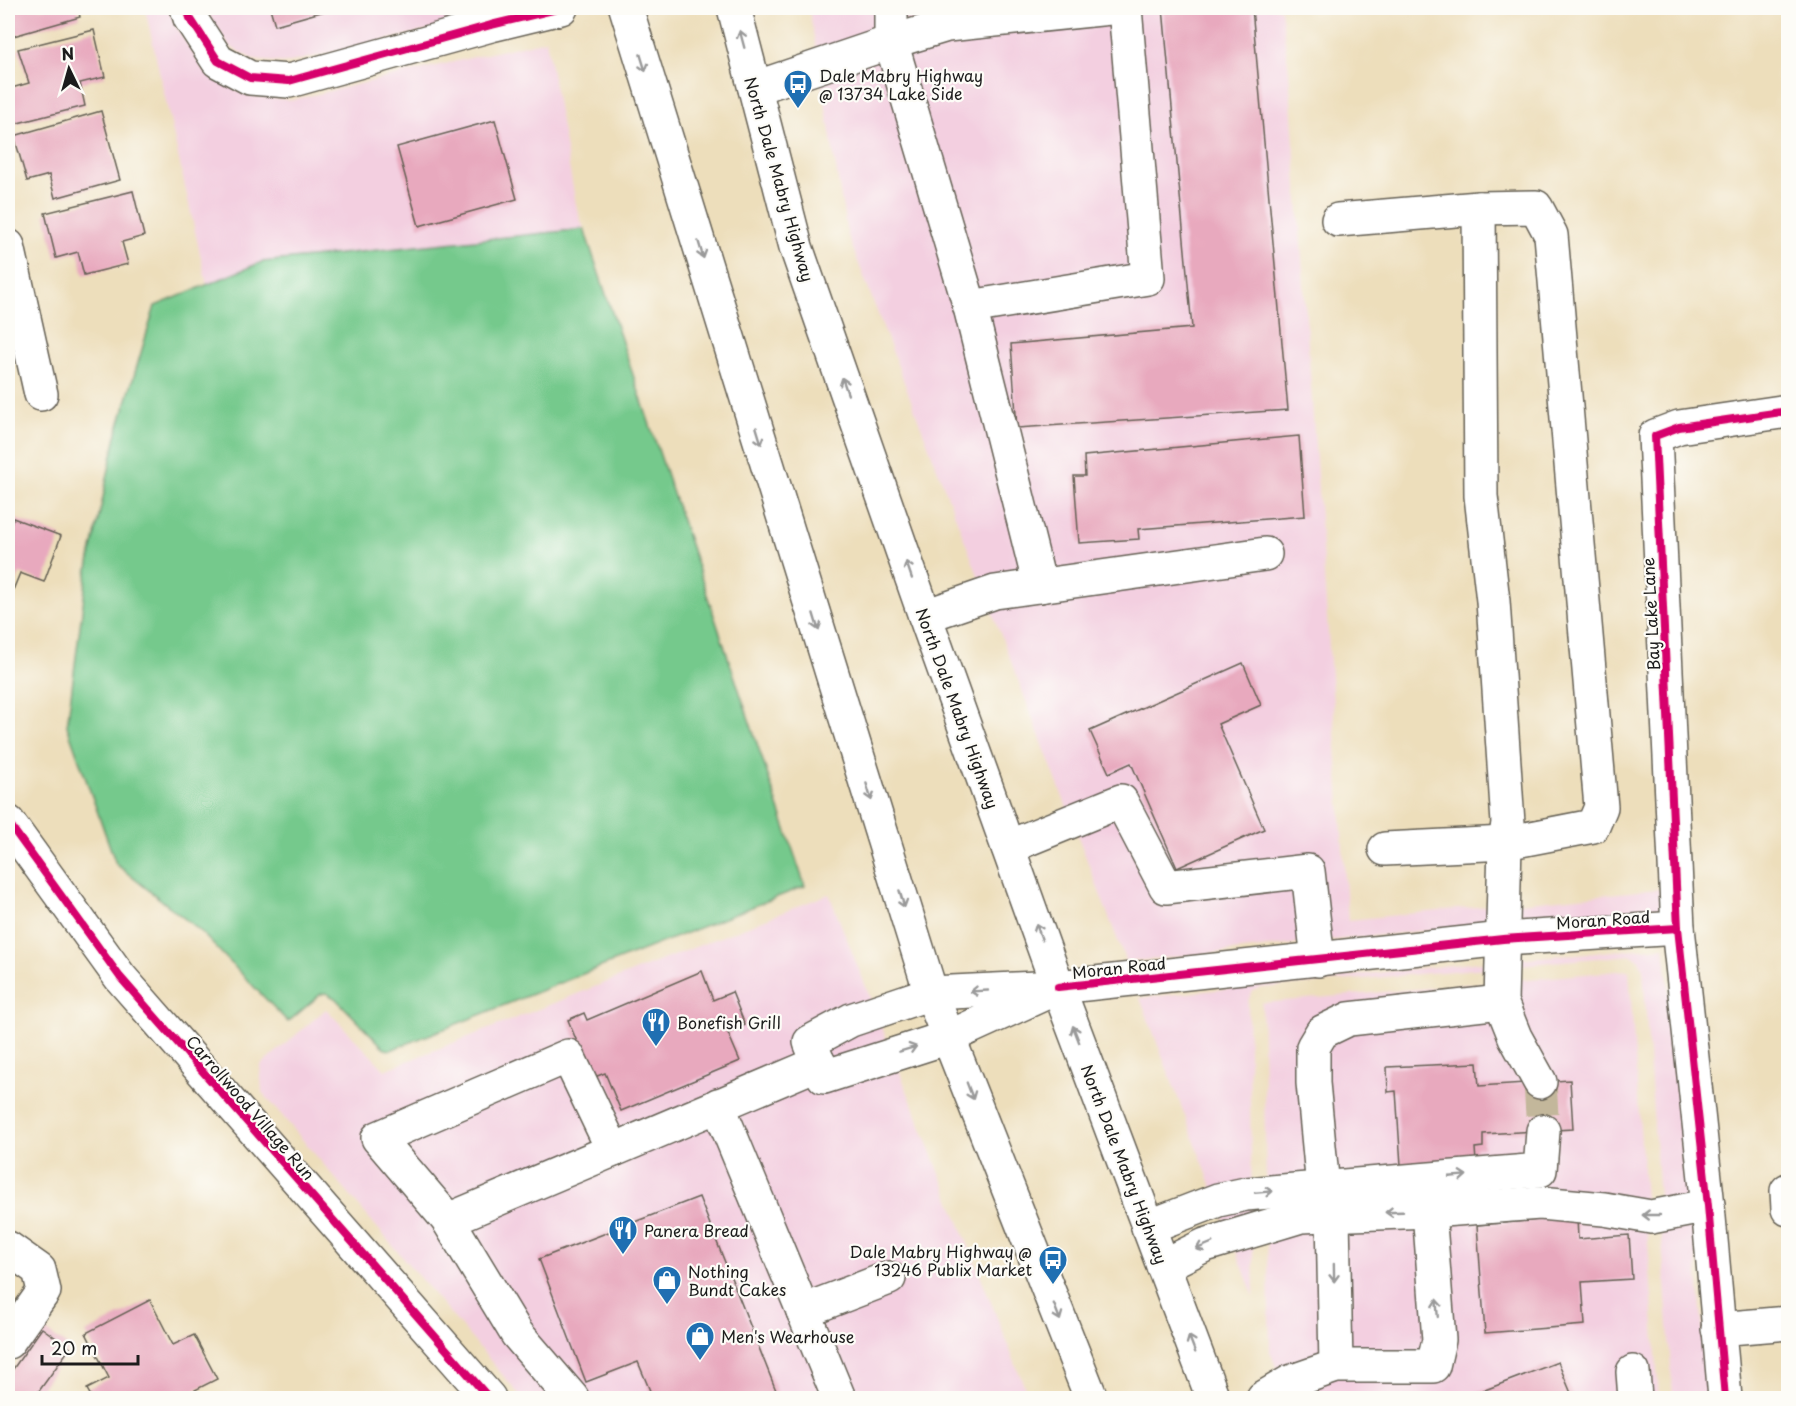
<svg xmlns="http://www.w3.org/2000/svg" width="1796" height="1406" font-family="'Playpen Sans',sans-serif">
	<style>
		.built { fill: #f3cfe0 }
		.green { fill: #75c98c; stroke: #487254; stroke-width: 1.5 }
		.building { fill: #e8a9be }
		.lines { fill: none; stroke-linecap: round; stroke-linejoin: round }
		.minor-tunnel { stroke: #c3b79b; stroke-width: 33; stroke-dasharray: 33 16; stroke-linecap: butt }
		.minor-casing { stroke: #656054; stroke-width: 36 }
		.major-casing { stroke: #656054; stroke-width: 36 }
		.minor { stroke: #fff; stroke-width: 33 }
		.major { stroke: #fff; stroke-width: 33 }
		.cycleway-casing { stroke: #fdfcf7; stroke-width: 11 }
		.cycleway { stroke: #d6006c; stroke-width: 8 }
		.oneway { stroke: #999 }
		.labels { text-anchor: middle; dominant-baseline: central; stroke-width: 4.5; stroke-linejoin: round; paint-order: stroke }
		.poi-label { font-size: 16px; fill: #1c1c1c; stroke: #fdfcf7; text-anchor: start }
		.street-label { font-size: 16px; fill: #1c1c1c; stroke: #fdfcf7 }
	</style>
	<rect width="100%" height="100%" fill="#fdfcf7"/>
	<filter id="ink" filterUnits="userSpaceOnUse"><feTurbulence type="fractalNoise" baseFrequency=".0167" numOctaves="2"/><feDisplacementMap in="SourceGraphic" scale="12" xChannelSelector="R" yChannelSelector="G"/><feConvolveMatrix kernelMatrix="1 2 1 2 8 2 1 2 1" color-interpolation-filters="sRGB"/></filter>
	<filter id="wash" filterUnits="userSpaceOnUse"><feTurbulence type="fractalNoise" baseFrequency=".008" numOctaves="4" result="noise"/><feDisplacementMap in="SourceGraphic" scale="24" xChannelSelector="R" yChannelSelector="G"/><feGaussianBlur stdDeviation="1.35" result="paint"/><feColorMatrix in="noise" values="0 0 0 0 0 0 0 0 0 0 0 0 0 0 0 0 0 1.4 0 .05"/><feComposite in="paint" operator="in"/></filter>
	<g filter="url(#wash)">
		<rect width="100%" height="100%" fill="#eddebb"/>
		<g class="built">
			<path d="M145 8H170L174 23 205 72 211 77 249 96 292 100 546 40 577 210 584 229 262 262 207 285Z"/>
			<path d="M204 8H524L287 63 254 60 229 46Z"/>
			<path d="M809 8H1281L1289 71 1348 920 1659 889 1661 911 1488 924 1126 962 847 233Z"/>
			<path d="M829 894 1029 1398H522L262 1092 260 1066 326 1009 385 1070Z"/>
			<path d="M1664 947 1692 1208 1709 1398H1673L1643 969 1639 960 1632 955 1261 988 1253 991 1249 999 1248 1004 1254 1297 1140 998 1491 961Z"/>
			<path d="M1629 970 1659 1398H1289L1270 1352 1262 1003Z"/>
		</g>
		<path class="green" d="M584 229 805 886 391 1050 385 1049 335 998 326 993 321 994 288 1022 200 931 116 864 67 726 87 573 116 436 155 306 262 262Z"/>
		<g id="blocks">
			<g class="building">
				<path d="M8 8H78L80 17 10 37 8 28Z"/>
				<path d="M270 8H335L275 25Z"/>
				<path d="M1163 8H1252L1288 410 1017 428 1011 344 1192 328Z"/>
				<path d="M94 30 105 77 80 83 85 106 10 125 8 114V89L29 83 18 49Z"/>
				<path d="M101 111 120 180 55 198 49 175 27 181 14 136Z"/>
				<path d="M495 120 517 199 419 226 397 147Z"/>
				<path d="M133 191 144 236 122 242 128 264 84 275 78 252 56 258 45 213Z"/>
				<path d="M1299 436 1305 516 1138 529 1139 539 1079 543 1074 476H1085L1084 456Z"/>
				<path d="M13 518 61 536 44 582 20 573 11 595 8 594V532Z"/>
				<path d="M1243 663 1261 705 1218 724 1264 829 1177 868 1131 763 1109 773 1090 731Z"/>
				<path d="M702 971 713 1000 732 992 745 1025 728 1033 740 1061 621 1111 605 1073 592 1078 568 1020 584 1013 587 1020Z"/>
				<path d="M1477 1063 1479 1086 1570 1080 1573 1129 1483 1134V1147L1475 1148 1476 1162 1401 1165 1396 1091 1388 1092 1387 1067Z"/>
				<path d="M699 1197 779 1398H653L638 1362 586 1382 539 1259Z"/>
				<path d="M1577 1217 1578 1239 1629 1235 1632 1279 1582 1282 1585 1325 1485 1333 1477 1225Z"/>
				<path d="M150 1300 173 1345 194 1335 217 1379 195 1390 200 1398H92L87 1389 109 1378 86 1333Z"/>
				<path d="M42 1328 70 1348 34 1398H11L8 1396V1376Z"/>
				<path d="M1558 1362 1573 1398H1464Z"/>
			</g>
		</g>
	</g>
	<g filter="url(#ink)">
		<use href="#blocks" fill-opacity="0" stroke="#656054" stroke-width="1.5"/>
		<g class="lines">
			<path class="minor-tunnel" d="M1540 1082 1543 1131"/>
			<g class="minor-casing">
				<g id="minor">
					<path d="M187 8 190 18 218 61 250 78 289 81 491 25 561 8"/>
					<path d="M891 8V42L970 307 1148 278 1125 8"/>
					<path d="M755 88 891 42 947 25 1110 8"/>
					<path d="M1338 220 1479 208 1481 496 1493 601 1508 823 1505 843 1501 1002 1515 1037 1540 1082"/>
					<path d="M8 246 41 394"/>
					<path d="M970 307 1040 586"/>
					<path d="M925 616 995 592 1265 554"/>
					<path d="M8 822 120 977 489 1398"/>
					<path d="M1008 847 1121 801 1166 887 1308 871 1318 960"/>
					<path d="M1385 849 1505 843 1593 826 1601 807 1551 235 1536 207 1479 208"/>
					<path d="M1058 987 1503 939 1678 928"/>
					<path d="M931 993 851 1020 810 1042 824 1077 949 1037"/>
					<path d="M718 1105 839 1398"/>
					<path d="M1323 1188 1313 1083V1047L1322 1032 1349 1019 1501 1002"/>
					<path d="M1788 1190 1787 1191 1788 1209"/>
					<path d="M1333 1215 1336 1366"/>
					<path d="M448 1220 378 1138 568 1056 613 1150"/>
					<path d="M1148 1227 1218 1200 1246 1194 1540 1170 1543 1131"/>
					<path d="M8 1248 39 1270 44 1291 8 1342"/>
					<path d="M1163 1266 1205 1245 1301 1216 1429 1211 1540 1203 1604 1209 1651 1217 1708 1206"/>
					<path d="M803 1311 889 1278"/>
					<path d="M1718 1329 1788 1323"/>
					<path d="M1633 1372 1635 1398"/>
					<path d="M572 1398 517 1334 448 1220 819 1063"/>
					<path d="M1263 1398 1290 1382 1336 1366H1433L1439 1340 1429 1211"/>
					<path d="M1725 1398 1708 1206 1678 928 1655 436 1679 427 1788 411"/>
				</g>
			</g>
			<g class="major-casing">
				<g id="major">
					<path d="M626 8 931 993 1091 1398"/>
					<path d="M734 8 796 247 925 616 1058 987 1213 1398"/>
					<path d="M931 993 1058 987"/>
					<path d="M949 1037 1043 994"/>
				</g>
			</g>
			<use href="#minor" class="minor"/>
			<use href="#major" class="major"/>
			<g class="cycleway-casing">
				<g id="cycleway">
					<path d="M187 8 190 18 218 61 250 78 289 81 491 25 561 8"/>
					<path d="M8 822 120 977 489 1398"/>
					<path d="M1058 987 1503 939 1678 928"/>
					<path d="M1725 1398 1708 1206 1678 928 1655 436 1679 427 1788 411"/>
				</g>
			</g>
			<use href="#cycleway" class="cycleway"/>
		</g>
		<defs><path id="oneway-shaft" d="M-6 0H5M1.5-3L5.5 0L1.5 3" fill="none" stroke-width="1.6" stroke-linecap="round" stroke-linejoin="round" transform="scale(1.5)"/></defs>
		<g class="oneway">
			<use href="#oneway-shaft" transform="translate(742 39) rotate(-105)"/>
			<use href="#oneway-shaft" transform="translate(643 63) rotate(73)"/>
			<use href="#oneway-shaft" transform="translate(701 250) rotate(73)"/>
			<use href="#oneway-shaft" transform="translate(845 386) rotate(-109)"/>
			<use href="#oneway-shaft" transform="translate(759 436) rotate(73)"/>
			<use href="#oneway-shaft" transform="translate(909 570) rotate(-109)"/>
			<use href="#oneway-shaft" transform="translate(816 622) rotate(73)"/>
			<use href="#oneway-shaft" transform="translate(869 792) rotate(73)"/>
			<use href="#oneway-shaft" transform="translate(902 899) rotate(73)"/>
			<use href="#oneway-shaft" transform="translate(1039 932) rotate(-110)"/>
			<use href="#oneway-shaft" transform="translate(979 991) rotate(177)"/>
			<use href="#oneway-shaft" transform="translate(1076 1034) rotate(-111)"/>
			<use href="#oneway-shaft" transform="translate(908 1049) rotate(-17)"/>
			<use href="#oneway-shaft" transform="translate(970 1091) rotate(69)"/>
			<use href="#oneway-shaft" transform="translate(1458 1176) rotate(-5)"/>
			<use href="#oneway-shaft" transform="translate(1264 1192) rotate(-5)"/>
			<use href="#oneway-shaft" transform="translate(1394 1212) rotate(178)"/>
			<use href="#oneway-shaft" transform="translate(1651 1215) rotate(180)"/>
			<use href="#oneway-shaft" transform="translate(1204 1246) rotate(157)"/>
			<use href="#oneway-shaft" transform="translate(1334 1273) rotate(89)"/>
			<use href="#oneway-shaft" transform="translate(1437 1308) rotate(-95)"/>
			<use href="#oneway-shaft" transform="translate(1057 1312) rotate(69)"/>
			<use href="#oneway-shaft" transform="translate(1192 1344) rotate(-111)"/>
		</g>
	</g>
	<defs>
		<g id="bus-pin" transform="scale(1.5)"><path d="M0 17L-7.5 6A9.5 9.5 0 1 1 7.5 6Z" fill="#1f6fb2" stroke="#fdfcf7"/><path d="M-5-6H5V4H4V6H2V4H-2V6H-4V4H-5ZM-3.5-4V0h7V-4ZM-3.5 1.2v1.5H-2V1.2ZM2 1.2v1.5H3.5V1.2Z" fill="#fff"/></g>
		<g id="restaurant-pin" transform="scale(1.5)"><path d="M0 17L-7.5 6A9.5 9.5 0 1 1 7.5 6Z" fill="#1f6fb2" stroke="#fdfcf7"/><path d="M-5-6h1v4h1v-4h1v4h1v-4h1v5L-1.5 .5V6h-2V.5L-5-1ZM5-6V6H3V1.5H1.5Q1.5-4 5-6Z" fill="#fff"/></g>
		<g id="shop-pin" transform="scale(1.5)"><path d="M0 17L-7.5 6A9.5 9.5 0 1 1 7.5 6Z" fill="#1f6fb2" stroke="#fdfcf7"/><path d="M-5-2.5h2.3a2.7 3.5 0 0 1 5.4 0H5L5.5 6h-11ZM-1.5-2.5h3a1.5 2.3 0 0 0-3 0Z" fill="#fff"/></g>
	</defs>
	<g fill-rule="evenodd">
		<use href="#bus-pin" x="798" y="84"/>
		<use href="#restaurant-pin" x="656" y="1022"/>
		<use href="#restaurant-pin" x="623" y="1230"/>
		<use href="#bus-pin" x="1053" y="1260"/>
		<use href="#shop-pin" x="667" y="1280"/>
		<use href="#shop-pin" x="700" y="1336"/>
	</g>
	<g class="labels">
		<g class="poi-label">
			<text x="819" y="75">Dale Mabry Highway<tspan x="819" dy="18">@ 13734 Lake Side</tspan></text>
			<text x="677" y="1022">Bonefish Grill</text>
			<text x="644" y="1230">Panera Bread</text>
			<text x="1032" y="1251" text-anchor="end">Dale Mabry Highway @<tspan x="1032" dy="18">13246 Publix Market</tspan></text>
			<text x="688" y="1271">Nothing<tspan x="688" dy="18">Bundt Cakes</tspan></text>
			<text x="721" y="1336">Men's Wearhouse</text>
		</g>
		<g class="street-label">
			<text transform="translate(780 179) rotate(74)">North Dale Mabry Highway</text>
			<text transform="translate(1650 614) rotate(-93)">Bay Lake Lane</text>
			<text transform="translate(958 708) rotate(70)">North Dale Mabry Highway</text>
			<text transform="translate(1603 919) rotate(-4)">Moran Road</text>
			<text transform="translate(1119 967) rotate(-6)">Moran Road</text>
			<text transform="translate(251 1107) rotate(49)">Carrollwood Village Run</text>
			<text transform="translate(1125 1164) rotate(69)">North Dale Mabry Highway</text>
		</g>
	</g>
	<rect width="1796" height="1406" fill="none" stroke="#fdfcf7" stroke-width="30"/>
	<g transform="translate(69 69) rotate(355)" stroke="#fdfcf7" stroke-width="4.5" paint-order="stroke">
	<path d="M0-4.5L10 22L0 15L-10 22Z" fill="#1c1c1c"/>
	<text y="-9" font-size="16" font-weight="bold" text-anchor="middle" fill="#1c1c1c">N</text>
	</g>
	<path d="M42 1355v9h96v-9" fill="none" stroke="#1c1c1c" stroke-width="3"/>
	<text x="51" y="1355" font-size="18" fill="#1c1c1c" stroke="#fdfcf7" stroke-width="4.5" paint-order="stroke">20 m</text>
</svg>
